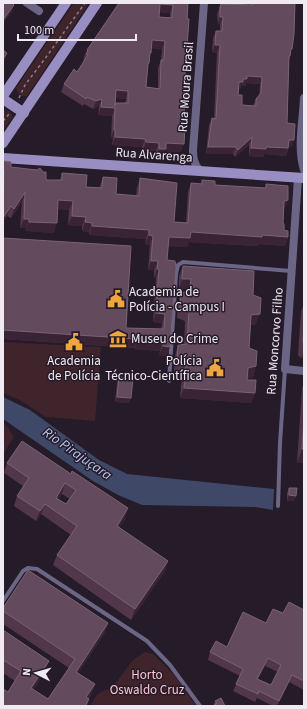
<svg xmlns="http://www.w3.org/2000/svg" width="307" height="709" font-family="'Source Sans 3',sans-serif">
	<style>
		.green { fill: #3f242b }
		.water { fill: #3f4967 }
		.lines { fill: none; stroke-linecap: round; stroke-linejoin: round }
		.path { stroke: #877f8b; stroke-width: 1.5; stroke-dasharray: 3 3; stroke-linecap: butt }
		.service { stroke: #6c6686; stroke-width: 4 }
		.minor { stroke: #6c6686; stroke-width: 8 }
		.secondary { stroke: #988ec2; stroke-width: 10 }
		.wall { fill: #52374a; fill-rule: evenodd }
		.shaded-wall { fill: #392335 }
		.building { fill: #634a5c; stroke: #796374; fill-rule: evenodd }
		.labels { text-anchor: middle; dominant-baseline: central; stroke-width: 3; stroke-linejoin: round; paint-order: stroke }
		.street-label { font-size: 13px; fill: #f0eaf3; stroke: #251b29 }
		.poi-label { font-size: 13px; fill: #f0eaf3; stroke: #251b29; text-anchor: start }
		.park-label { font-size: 13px; fill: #fcc4d1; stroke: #251b29 }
		.water-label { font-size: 14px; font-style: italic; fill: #b8c8f5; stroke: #251b29 }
	</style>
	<rect width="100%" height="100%" fill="#251b29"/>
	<g class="green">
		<path d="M74 3H89L27 96C20 97 18 94 16 88Z"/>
		<path d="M3 110 10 111 13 117 3 131Z"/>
		<path d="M3 342 101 347 95 421 46 417 20 400 3 393Z"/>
		<path d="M3 424 6 425 14 437 3 454Z"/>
		<path d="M145 652 153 654 174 675 196 706H90C96 696 98 690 111 689L133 660Z"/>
	</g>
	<path class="water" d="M3 397 30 410 99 460 127 474 274 489 273 510 255 507 142 505 118 495 93 481 3 419Z"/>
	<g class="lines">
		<g class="path">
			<path d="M19 98 25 85 44 60 85 3"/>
			<path d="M3 121 10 113"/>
		</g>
		<g class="service">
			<path d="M169 381 176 274 178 265 183 262 291 271"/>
			<path d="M278 506 280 443 285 369"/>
			<path d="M3 601 23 571 28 568 37 569 147 641 170 665 200 706"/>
		</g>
		<g class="minor">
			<path d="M27 3 39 11"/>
			<path d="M304 98C303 121 297 148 304 170"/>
			<path d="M200 171C194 164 193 159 193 150L204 3"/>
			<path d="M298 178 285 369 304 371"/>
		</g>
		<g class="secondary">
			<path d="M3 96 66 3"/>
			<path d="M3 99 24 113"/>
			<path d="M3 143 97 3"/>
			<path d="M3 158 304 178"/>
		</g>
	</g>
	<g class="wall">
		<path d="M119 3H188L181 152 165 151 163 157H156V151L143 150 142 147 112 145 113 138H111L112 116 98 115 99 106 93 109 84 104 83 106 61 92 64 84 77 72 84 62H83L84 57 87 50ZM160 12 170 13V17H159ZM151 48 162 49 161 60 158 68V88L146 87 147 67 149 63ZM116 98 126 99 125 103H115Z"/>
		<path d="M250 3H295L290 56 289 60 287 123 292 147H289L286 156 264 154 263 157 249 156V145L235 157 233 154H206L209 125 212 118H214L217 53 212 52 213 38 216 31H220V24H218L217 14 221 4 250 5ZM246 83 260 84 259 96 256 99 253 106 242 105 238 95 239 89H240L241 86H245Z"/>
		<path d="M3 162 11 167 46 180H60L62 173 86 187 99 188 103 177 116 194 136 196 137 188 140 178 174 222 186 223 188 192 191 183 201 184 202 180 215 185 265 188 266 184 288 200 284 209 283 223 284 230 288 237 285 246 259 244 258 246 189 242 187 247 168 246 167 260 170 347 166 356 159 355 160 351 134 349V348L3 339V238L126 328 161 329 162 323 153 322 156 278H154V270H148L150 245 145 244 146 239 89 235V232L82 231V226L68 225 69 210 58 209 54 233 25 231 26 228H20L22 202 11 218 7 216 3 222Z"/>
		<path d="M183 266 253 295 256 324 251 325 249 348 256 366 253 377 247 378V380L255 393 251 403 180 398 182 374 174 371 175 356 178 345H184L185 321 177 318 178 303 181 293 187 292 188 289H179V276Z"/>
		<path d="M304 303V358H301L298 355 301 312Z"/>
		<path d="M119 377 131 398 129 403 115 402 117 383Z"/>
		<path d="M304 383V463H297L302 388Z"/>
		<path d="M22 441 125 519 119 527 168 561 165 571 131 620 53 565 57 555 71 535 41 514 36 521 14 506 17 496 23 486 4 473 7 463ZM62 494 70 499 66 504 58 499Z"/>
		<path d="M289 488 296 496 294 501H287V493Z"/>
		<path d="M28 570 108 623 104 634 78 673 95 684 91 695 88 699H89L87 706H3V689L8 692 15 681 3 673V630L49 661 45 671 33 690 48 699 69 668 3 624V608Z"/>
		<path d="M304 610V690L289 682 277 706H273L257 698 255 702 233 691 240 676 208 660 210 652 227 647 283 613ZM265 666 278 672 271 685 258 679Z"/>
		<path d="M215 701 225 706H213Z"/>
	</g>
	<g class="shaded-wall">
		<path d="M160 4 173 5 170 13 157 12Z"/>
		<path d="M14 5 12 12 3 24V20Z"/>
		<path d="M220 17H223L220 24H218Z"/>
		<path d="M152 40 165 41 162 49 149 48Z"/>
		<path d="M215 45H220L217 53 212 52Z"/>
		<path d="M7 53 5 60 3 62V59Z"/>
		<path d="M247 76 262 77 260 84 246 83 245 86H241L240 89 237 90 239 82Z"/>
		<path d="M116 90 128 91 126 99 113 98Z"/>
		<path d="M102 99 99 106 93 109 96 101Z"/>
		<path d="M101 107 115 108 112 116 98 115Z"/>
		<path d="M114 130H115L113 138H111Z"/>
		<path d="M115 137 145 139 142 147 112 145Z"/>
		<path d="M252 137 249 145 235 157 238 150Z"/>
		<path d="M289 140H294L292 147H286Z"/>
		<path d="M146 142 159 143 156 151 143 150Z"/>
		<path d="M166 143 184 144 181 152 165 151 163 157H156L159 149Z"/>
		<path d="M208 147H236L233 154H206Z"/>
		<path d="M266 147 288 148 286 156 264 154 263 157 249 156 251 148Z"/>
		<path d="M25 192 22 202 11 218 14 209Z"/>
		<path d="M58 200 73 201 69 210 55 209Z"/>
		<path d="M288 200 284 209 281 210 284 201Z"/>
		<path d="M11 206 7 216 3 222V218Z"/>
		<path d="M72 216 86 217 82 226 68 225Z"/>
		<path d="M24 219H29L26 228H20Z"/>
		<path d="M29 222 57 223 54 233 25 231Z"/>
		<path d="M85 222 92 223 89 232 82 231Z"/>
		<path d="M92 226 149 230 146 239 89 235Z"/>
		<path d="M191 232 262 235 288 237 285 246 259 244 258 246 189 242 187 247 165 246 169 237Z"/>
		<path d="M149 235 153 236 150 245 145 244Z"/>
		<path d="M151 261H158L154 270H148Z"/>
		<path d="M157 269H159L156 278H154Z"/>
		<path d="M182 279H191L188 289H179Z"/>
		<path d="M156 313 165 314 162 323 153 322Z"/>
		<path d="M260 314 256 324 248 325 251 315Z"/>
		<path d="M3 330 137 339 134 348 3 339Z"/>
		<path d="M137 340 163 341 160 351 134 349Z"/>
		<path d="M163 346 170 347 166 356 159 355Z"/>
		<path d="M304 349V358H301Z"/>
		<path d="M256 366 253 377 244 378 248 368Z"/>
		<path d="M184 388 255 393 251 403 180 398Z"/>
		<path d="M117 397 131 398 129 403 115 402Z"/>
		<path d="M302 449H304V463H297Z"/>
		<path d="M65 483 62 494 52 508 56 498Z"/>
		<path d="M289 495 296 496 294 501H287Z"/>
		<path d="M45 504 41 514 36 521 40 511Z"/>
		<path d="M128 508 125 519 113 536 117 526Z"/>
		<path d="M168 561 165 571 131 620 135 609Z"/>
		<path d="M108 623 104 634 72 682 76 672Z"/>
		<path d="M268 658 265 666 255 686 257 679Z"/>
		<path d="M49 661 45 671 27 699 31 688Z"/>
		<path d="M292 675 289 682 277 706 279 701Z"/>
		<path d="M95 684 91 695 84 706 86 697Z"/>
	</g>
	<g class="building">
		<path d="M3 3H12L14 5 3 20Z"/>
		<path d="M119 3H188L187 19H189L185 75 186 78H187L183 127 185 128 184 144 166 143V149H159V143L146 142 145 139 115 137V130H114L115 108 101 107 102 99 96 101 87 97 86 99 64 84 74 69 77 72 88 55 86 54 88 51 87 50ZM160 4 173 5 172 18 159 17ZM152 40 165 41 164 60H161L160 89 146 87 148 64 149 63 150 53H151ZM116 90 128 91V103H115V106Z"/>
		<path d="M253 3H295L294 34 292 49H291L290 56H289L287 123 295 124 294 140H289L288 148 266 147V149L251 148 252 137 238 150 236 147H208L212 118 216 119 220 45H215L216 31H222L223 17H220V7L221 4 253 5ZM247 76 262 77 261 93 256 99V106L242 105V95H238L239 82H243V79H247Z"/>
		<path d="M3 50 7 53 3 59Z"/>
		<path d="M5 161 11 162V167L37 170 40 168 43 172H46V180H62V173L87 175 86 187 102 188 103 177 117 178 116 194 139 196 140 178 177 183 174 222 188 223 191 183 202 184V180L215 181V185L266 188V184L288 186V200L284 201 283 223 284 224V230L288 231V237L262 235V237L191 232 190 238 169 237 167 260 175 261 176 267 170 347 163 346V341L137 340V339L3 330V238L131 246 126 328 164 329 165 314 156 313 159 269H157L158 261H151L153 236 149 235V230L92 226V223L85 222 86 217 72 216 73 201 58 200 57 223 29 222V219H24L25 192 14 209 11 206 3 218 4 170H3V162Z"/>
		<path d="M183 266 254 271 253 295 261 298 260 314 251 315 249 348 257 351 256 366 248 368 247 380H256L255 393 184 388 186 364 177 361 178 345 187 344 189 311 180 308 181 293 190 291 191 279H182Z"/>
		<path d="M304 325V343L303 342Z"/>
		<path d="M119 377 133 378 131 398 117 397Z"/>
		<path d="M304 420V449H302Z"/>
		<path d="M22 441 71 474 72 471 128 508 117 526 168 561 135 609 57 555 77 526 45 504 40 511 17 496 29 478 7 463ZM65 483 76 490 66 504 56 498Z"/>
		<path d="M289 488H297L296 496 289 495Z"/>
		<path d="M28 570 108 623 76 672 95 684 86 697 89 699 85 706H3V689L8 692 21 671 3 660V630L49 661 31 688 48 699 75 659 3 611V608Z"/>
		<path d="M289 602 304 610V681L292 675 279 701 259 691 258 694 236 684 243 669 210 652 216 641 227 647 243 612 266 623 273 609 283 613ZM268 658 281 665 271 685 257 679Z"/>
		<path d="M221 698 225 706H216L215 704 217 703 215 701Z"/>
	</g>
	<defs>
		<g id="civic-bare" transform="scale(1.38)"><path d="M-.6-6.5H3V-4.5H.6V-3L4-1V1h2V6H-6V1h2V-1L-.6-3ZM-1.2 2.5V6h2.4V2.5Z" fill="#efa73d" stroke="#251b29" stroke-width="2.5" paint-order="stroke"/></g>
		<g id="museum-bare" transform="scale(1.38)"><path d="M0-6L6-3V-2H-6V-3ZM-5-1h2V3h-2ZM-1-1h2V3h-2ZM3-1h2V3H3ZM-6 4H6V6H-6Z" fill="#efa73d" stroke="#251b29" stroke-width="2.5" paint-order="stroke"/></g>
	</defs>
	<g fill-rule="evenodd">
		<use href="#civic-bare" x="116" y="299"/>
		<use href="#museum-bare" x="118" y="339"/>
		<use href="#civic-bare" x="74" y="342"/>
		<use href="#civic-bare" x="215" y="368"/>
	</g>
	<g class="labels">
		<g class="street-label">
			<text transform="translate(186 87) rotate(-86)">Rua Moura Brasil</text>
			<text transform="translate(154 155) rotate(4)">Rua Alvarenga</text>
			<text transform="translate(275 341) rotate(-86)">Rua Moncorvo Filho</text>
		</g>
		<g class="poi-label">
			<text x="129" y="292">Academia de<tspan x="129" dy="15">Polícia - Campus I</tspan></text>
			<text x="131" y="339">Museu do Crime</text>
			<text x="74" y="361" text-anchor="middle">Academia<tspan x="74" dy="15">de Polícia</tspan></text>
			<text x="202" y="361" text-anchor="end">Polícia<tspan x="202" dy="15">Técnico-Científica</tspan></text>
		</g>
		<g class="park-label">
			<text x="147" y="675">Horto<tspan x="147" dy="15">Oswaldo Cruz</tspan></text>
		</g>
		<g class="water-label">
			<text transform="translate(77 454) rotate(35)">Rio Pirajuçara</text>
		</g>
	</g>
	<rect width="307" height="709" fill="none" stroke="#f0eaf3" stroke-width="8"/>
	<g transform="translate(36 673) rotate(276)" stroke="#251b29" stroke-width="3" paint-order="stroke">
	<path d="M0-3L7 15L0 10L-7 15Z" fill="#f0eaf3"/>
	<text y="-6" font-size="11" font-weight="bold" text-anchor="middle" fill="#f0eaf3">N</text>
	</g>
	<path d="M18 34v6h118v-6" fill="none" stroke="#f0eaf3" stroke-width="2"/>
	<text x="24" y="34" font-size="12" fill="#f0eaf3" stroke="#251b29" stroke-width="3" paint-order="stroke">100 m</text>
</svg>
